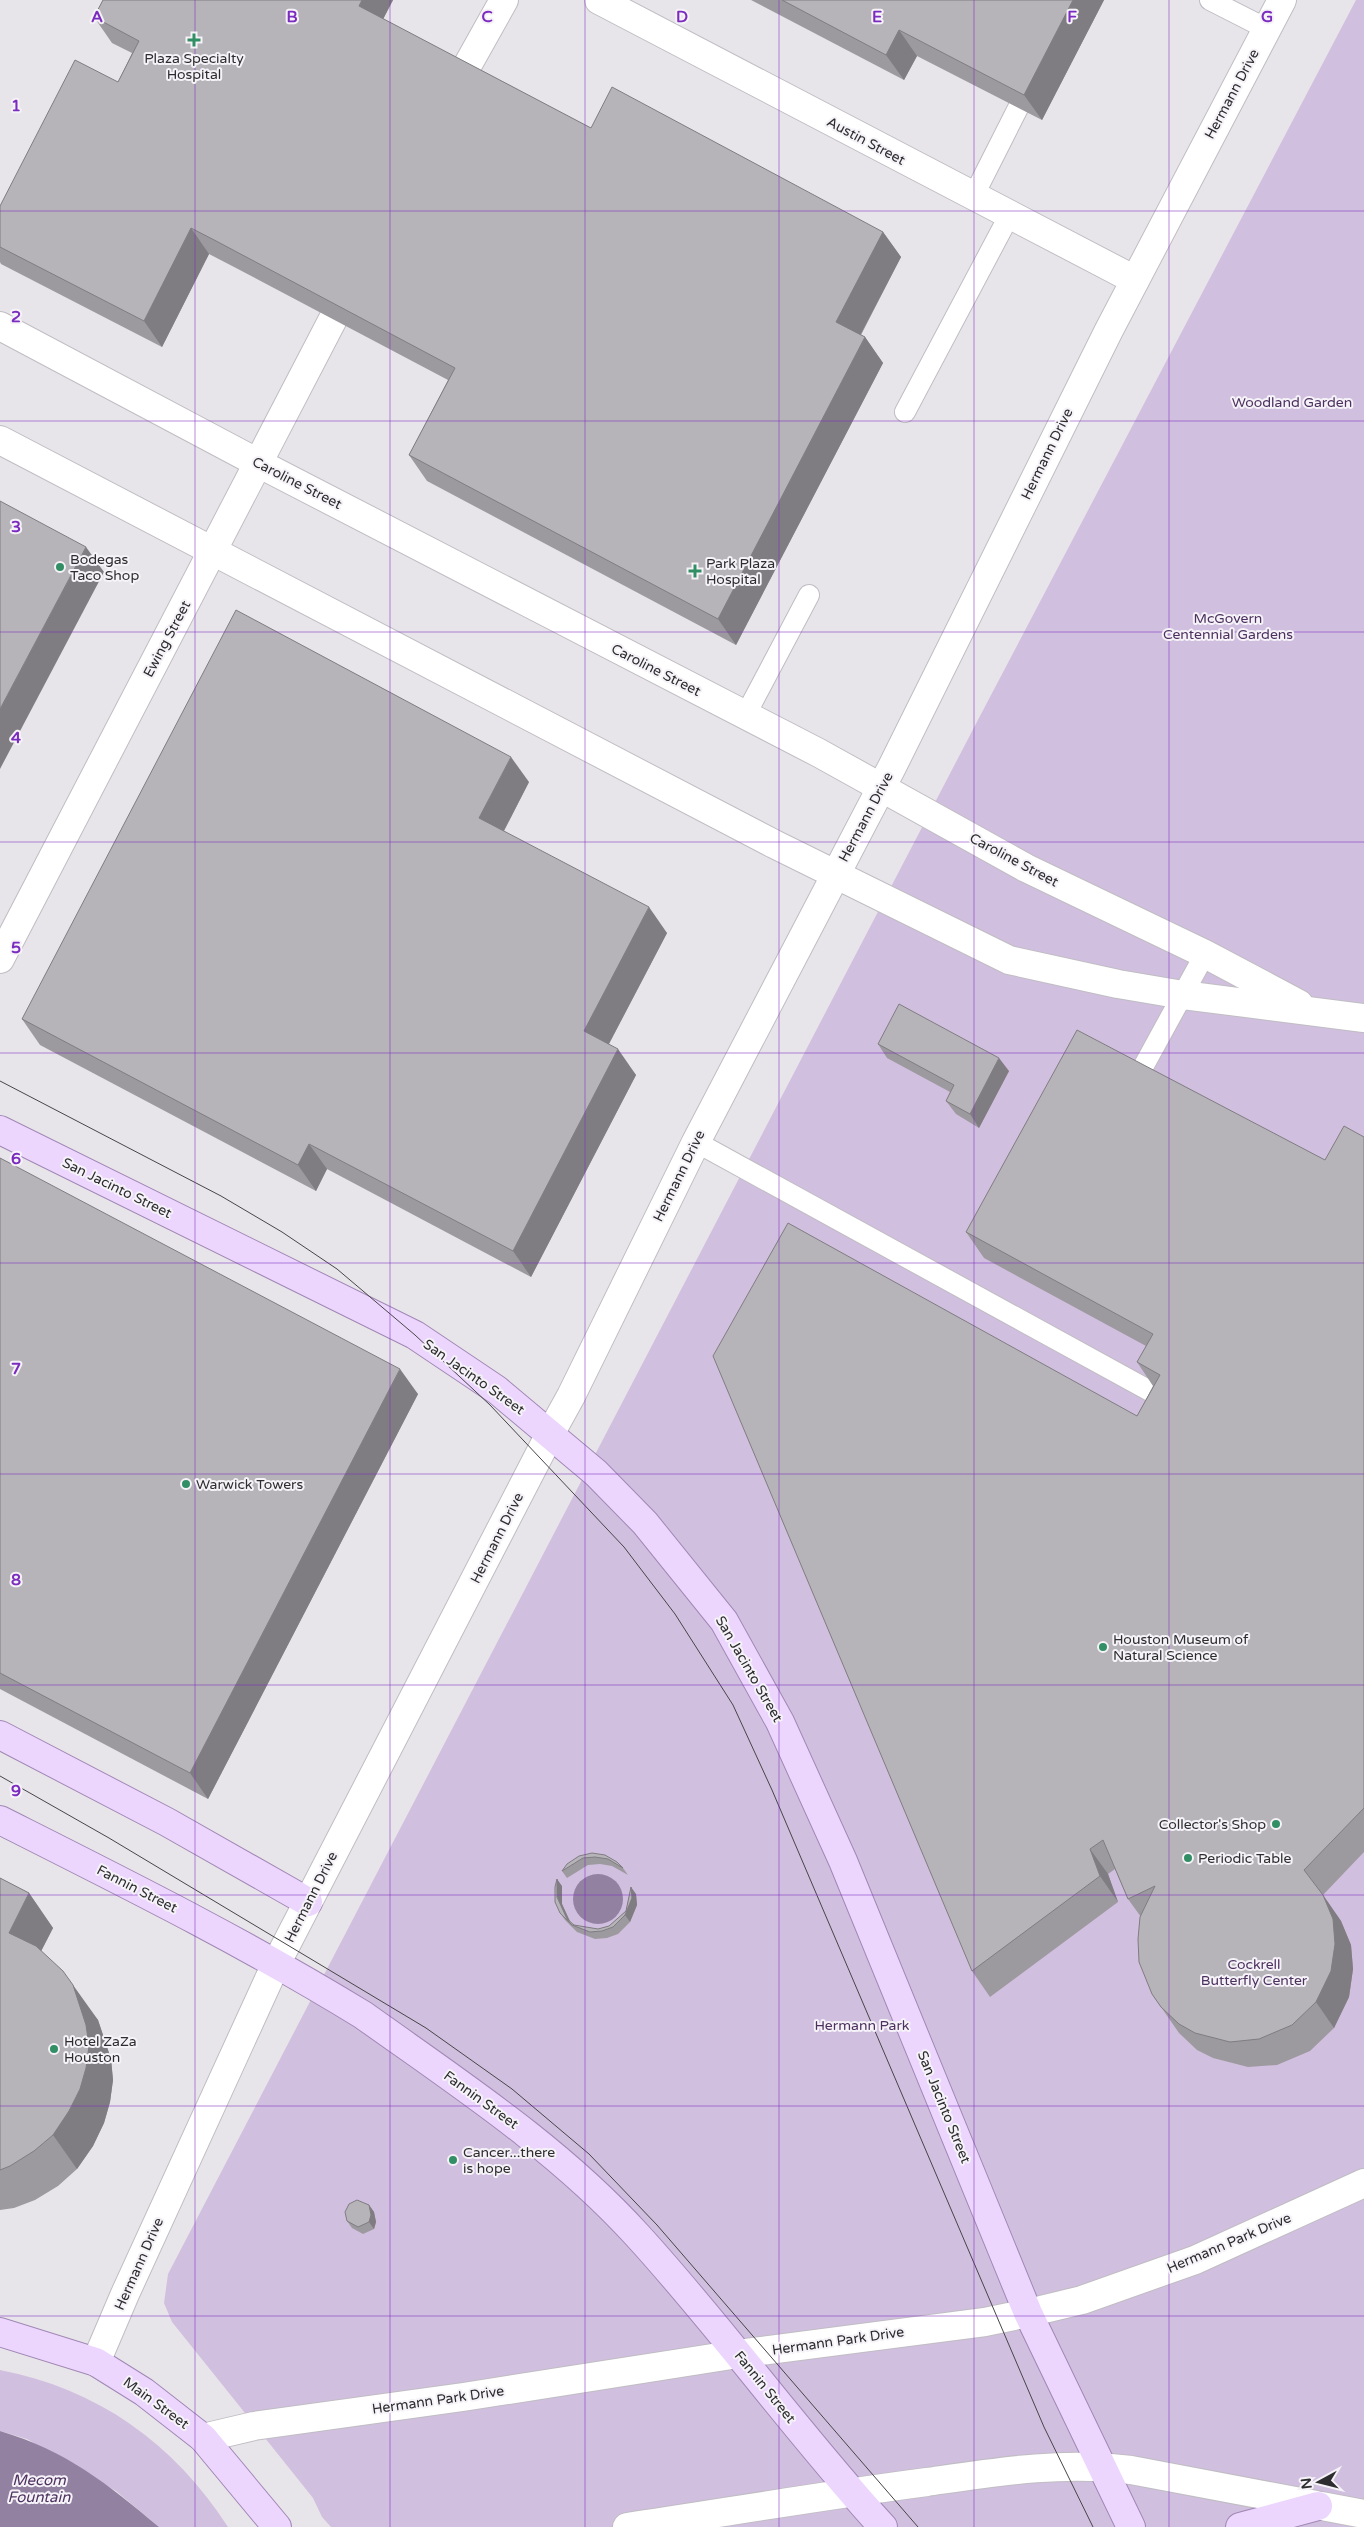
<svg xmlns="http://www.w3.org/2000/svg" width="1364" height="2527" font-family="'Varela Round',sans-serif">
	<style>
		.green { fill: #d1bfdf }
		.water { fill: #9381a2 }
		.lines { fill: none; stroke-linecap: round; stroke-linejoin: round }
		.service-casing { stroke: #c0bdc3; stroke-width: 22 }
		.minor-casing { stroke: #c0bdc3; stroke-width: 30 }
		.tertiary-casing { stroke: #c0bdc3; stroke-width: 30 }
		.primary-casing { stroke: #a188b5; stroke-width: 30 }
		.service { stroke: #fff; stroke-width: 20 }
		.minor { stroke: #fff; stroke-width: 28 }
		.tertiary { stroke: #fff; stroke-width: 28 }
		.primary { stroke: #ecd6fe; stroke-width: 28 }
		.tram { stroke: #474548; stroke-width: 1 }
		.wall { fill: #9d9a9f }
		.shaded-wall { fill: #7f7d82 }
		.building { fill: #b6b3b9; stroke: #7f7d82 }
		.grid { fill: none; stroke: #7b2cbf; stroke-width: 1; stroke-opacity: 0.55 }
		.poi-dot { fill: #328e64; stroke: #f5f2f8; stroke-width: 2 }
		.labels { text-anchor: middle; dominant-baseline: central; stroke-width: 4; stroke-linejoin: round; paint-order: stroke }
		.poi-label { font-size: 14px; fill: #2d2c2e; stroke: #f5f2f8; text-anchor: start }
		.street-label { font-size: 14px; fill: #2d2c2e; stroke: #f5f2f8 }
		.park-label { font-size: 14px; fill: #4c315f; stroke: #f5f2f8 }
		.water-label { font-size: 15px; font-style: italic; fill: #4d315f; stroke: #f5f2f8 }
		.grid-label { font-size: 16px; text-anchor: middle; font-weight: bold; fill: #7b2cbf; stroke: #f5f2f8; stroke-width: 4; stroke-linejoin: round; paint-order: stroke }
	</style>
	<rect width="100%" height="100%" fill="#e8e5ea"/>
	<g class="green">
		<path d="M1356 0H1364V2527H331L322 2517 313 2498 172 2322 164 2303 168 2274 980 716Z"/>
		<path d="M0 2370C98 2389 174 2443 228 2527H159L116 2491 27 2439 0 2431Z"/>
	</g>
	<g class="water">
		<circle cx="598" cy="1899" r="25"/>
		<path d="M0 2431C67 2451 106 2483 159 2527H0Z"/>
	</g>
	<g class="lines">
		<g class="service-casing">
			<g id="service">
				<path d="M1210 0 1267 29"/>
				<path d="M973 197 1018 108"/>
				<path d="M905 412 1009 216"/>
				<path d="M745 716 809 595"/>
				<path d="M1142 1069 1205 954"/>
				<path d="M696 1142 1150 1391"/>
			</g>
		</g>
		<g class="minor-casing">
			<g id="minor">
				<path d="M599 0 1135 280"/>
				<path d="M462 75 504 0"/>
				<path d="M0 326 258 463 819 753 1026 868 1205 954 1299 1004"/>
				<path d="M0 440 774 844 1009 960 1118 984 1183 995 1364 1018"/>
				<path d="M0 959 333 319"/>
			</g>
		</g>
		<g class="tertiary-casing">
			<g id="tertiary">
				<path d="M96 2362 125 2294 275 1966 550 1434 571 1396 696 1142 892 767 1109 330 1282 0"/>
				<path d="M203 2438 254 2426 463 2397 738 2354 985 2322 1028 2313 1082 2300 1195 2260 1364 2183"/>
				<path d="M627 2527C727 2512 827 2495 927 2482 996 2472 1062 2461 1131 2470L1364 2514"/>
			</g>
		</g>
		<g class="primary-casing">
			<g id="primary">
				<path d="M0 1130 415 1335 497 1390 596 1473 645 1523 724 1621 780 1722 843 1861 1028 2313 1131 2527"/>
				<path d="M0 1735 167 1822 308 1902"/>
				<path d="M0 1820C123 1882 246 1943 363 2015 458 2083 558 2148 637 2235 723 2329 797 2433 883 2527"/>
				<path d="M0 2332 96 2362 144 2392 203 2438 277 2527"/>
				<path d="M1240 2527 1318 2506"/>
			</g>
		</g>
		<use href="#service" class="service"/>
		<use href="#minor" class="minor"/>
		<use href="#tertiary" class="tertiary"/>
		<use href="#primary" class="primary"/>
		<g class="tram">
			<path d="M0 1081 221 1196 282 1232 337 1269 415 1335 490 1405 624 1547 675 1614 733 1705 772 1790 1044 2427 1093 2527"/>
			<path d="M0 1776 109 1838 426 2028 512 2089 589 2154 657 2225 918 2527"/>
		</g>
	</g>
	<g class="wall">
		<path d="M103 0H393L383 19 591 128 883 232 901 257 861 335 865 337 883 363 736 645 427 481 409 455 448 380 236 268 209 254 162 347 1 264 0 262V206L118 82 132 53 112 43 94 17Z"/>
		<path d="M751 0H1104L1042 120 917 56 904 80Z"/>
		<path d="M529 782 504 831 667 933 609 1044 636 1075 531 1277 327 1169 316 1191 40 1045 22 1019Z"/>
		<path d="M878 1044 1009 1071 979 1128 956 1114 946 1101 950 1092 887 1058Z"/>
		<path d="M1364 1137V1852L1323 1895 1341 1921 1351 1945 1353 1969 1349 1997 1334 2028 1310 2051 1277 2065 1248 2067 1213 2058 1197 2050 1179 2033 1152 1994 1141 1917 1128 1899 1115 1869 1108 1874 1118 1902 990 1997 972 1971 1137 1416 1153 1386 1137 1362 1146 1346 984 1258 966 1232 1325 1160Z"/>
		<path d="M0 1158 418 1394 208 1799 0 1689Z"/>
		<path d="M605 1855 623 1868 628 1875 612 1866 600 1864 588 1865 567 1878 562 1871 579 1856Z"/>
		<path d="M0 1878 29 1893 53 1928 41 1951 98 2020 111 2059 113 2080 110 2102 104 2123 93 2146 77 2169 58 2186 35 2200 14 2208 0 2210Z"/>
		<path d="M562 1886V1904L570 1921 574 1925 598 1929 609 1926 626 1911 636 1894 637 1905 630 1922 618 1934 607 1938 595 1939 577 1932 565 1920 560 1913Z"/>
		<path d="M369 2205 374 2212 376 2222 374 2229 363 2234 352 2228 347 2221Z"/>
	</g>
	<g class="shaded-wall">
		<path d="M362 0H393L377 31 359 6Z"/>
		<path d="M1073 0H1104L1042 120 1024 95Z"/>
		<path d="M899 30 917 56 904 80 886 55Z"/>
		<path d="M191 228 209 254 162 347 144 321Z"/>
		<path d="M883 232 901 257 854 347 836 322Z"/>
		<path d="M865 337 883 363 736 645 718 619Z"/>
		<path d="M86 547 104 572 0 769V709Z"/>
		<path d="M511 757 529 782 497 844 479 818Z"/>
		<path d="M649 907 667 933 602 1057 584 1031Z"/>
		<path d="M618 1049 636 1075 531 1277 513 1251Z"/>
		<path d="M999 1058 1009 1071 979 1128 970 1114Z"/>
		<path d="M309 1144 327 1169 316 1191 298 1165Z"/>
		<path d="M400 1369 418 1394 208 1799 190 1773Z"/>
		<path d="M1090 1849 1108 1874 1118 1902 1100 1876Z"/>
		<path d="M557 1879 562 1886V1904L572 1926 567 1919 557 1897Z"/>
		<path d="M631 1887 636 1894 637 1905 630 1922 625 1915Z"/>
		<path d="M29 1893 53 1928 33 1967 9 1933Z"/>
		<path d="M1323 1895 1341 1921 1351 1945 1353 1969 1349 1997 1334 2028 1316 2002Z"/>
		<path d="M73 1985 98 2020 111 2059 113 2080 110 2102 104 2123 93 2146 77 2169 53 2135Z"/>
		<path d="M369 2205 374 2212 376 2222 374 2229 369 2222Z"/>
	</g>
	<g class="building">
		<path d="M103 0H362L359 6 591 128 612 87 883 232 836 322 865 337 718 619 409 455 455 368 218 242 191 228 144 321 0 247V206L75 60 118 82 139 41 94 17Z"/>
		<path d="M782 0H1073L1024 95 899 30 886 55Z"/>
		<path d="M0 501 86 547 0 709Z"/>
		<path d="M236 610 511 757 479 818 649 907 584 1031 618 1049 513 1251 309 1144 298 1165 22 1019Z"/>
		<path d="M899 1004 999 1058 970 1114 946 1101 954 1085 878 1044Z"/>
		<path d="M1077 1030 1325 1160 1344 1126 1364 1137V1808L1304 1870 1323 1895 1333 1919 1335 1944 1331 1971 1316 2002 1292 2025 1259 2039 1230 2042 1195 2033 1179 2024 1161 2007 1152 1994 1139 1962 1138 1939 1140 1917 1155 1886 1128 1899 1103 1840 1090 1849 1100 1876 972 1971 713 1356 788 1223 1137 1416 1160 1375 1137 1362 1153 1334 966 1232Z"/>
		<path d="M0 1158 400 1369 190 1773 0 1673Z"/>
		<path d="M592 1853 605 1855 617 1862 623 1868 608 1859 595 1857 583 1858 562 1871 567 1864 579 1856Z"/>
		<path d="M0 1878 29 1893 9 1933 36 1946 63 1971 73 1985 86 2025 89 2046 86 2068 80 2089 69 2111 53 2135 34 2151 10 2166 0 2170Z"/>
		<path d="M557 1879V1897L567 1919 574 1925 598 1929 609 1926 626 1911 631 1887 632 1898 625 1915 613 1927 602 1931 590 1932 572 1925 560 1913 555 1902V1887Z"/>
		<path d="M357 2200 369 2205 371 2215 369 2222 358 2227 347 2221 345 2212 349 2204Z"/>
	</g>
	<path class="grid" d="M195 0V2527M390 0V2527M585 0V2527M779 0V2527M974 0V2527M1169 0V2527M0 211H1364M0 421H1364M0 632H1364M0 842H1364M0 1053H1364M0 1263H1364M0 1474H1364M0 1685H1364M0 1895H1364M0 2106H1364M0 2316H1364"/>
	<g class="poi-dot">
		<path d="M191.5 32.5h5v5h5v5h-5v5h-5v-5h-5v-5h5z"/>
		<circle cx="60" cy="567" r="5"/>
		<path d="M692.5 563.5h5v5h5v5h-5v5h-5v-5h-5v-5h5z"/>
		<circle cx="186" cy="1484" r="5"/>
		<circle cx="1103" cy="1647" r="5"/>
		<circle cx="1276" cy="1824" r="5"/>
		<circle cx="1188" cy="1858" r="5"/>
		<circle cx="54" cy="2049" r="5"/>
		<circle cx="453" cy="2160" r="5"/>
	</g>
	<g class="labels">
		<g class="poi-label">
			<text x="194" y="58" text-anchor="middle">Plaza Specialty<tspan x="194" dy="16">Hospital</tspan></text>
			<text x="70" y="559">Bodegas<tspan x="70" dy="16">Taco Shop</tspan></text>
			<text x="706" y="563">Park Plaza<tspan x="706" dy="16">Hospital</tspan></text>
			<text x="196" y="1484">Warwick Towers</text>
			<text x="1113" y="1639">Houston Museum of<tspan x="1113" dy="16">Natural Science</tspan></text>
			<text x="1266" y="1824" text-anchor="end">Collector's Shop</text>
			<text x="1198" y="1858">Periodic Table</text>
			<text x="64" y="2041">Hotel ZaZa<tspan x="64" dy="16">Houston</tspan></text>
			<text x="463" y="2152">Cancer...there<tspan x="463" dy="16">is hope</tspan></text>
		</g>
		<g class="street-label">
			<text transform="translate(1232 94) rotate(-62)">Hermann Drive</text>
			<text transform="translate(866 141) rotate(28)">Austin Street</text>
			<text transform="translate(1047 454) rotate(-64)">Hermann Drive</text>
			<text transform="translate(297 483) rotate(27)">Caroline Street</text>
			<text transform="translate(167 639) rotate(-62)">Ewing Street</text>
			<text transform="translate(656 670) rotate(27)">Caroline Street</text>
			<text transform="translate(866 817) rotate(-62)">Hermann Drive</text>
			<text transform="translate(1014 860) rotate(28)">Caroline Street</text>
			<text transform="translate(679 1176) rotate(-64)">Hermann Drive</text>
			<text transform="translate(117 1188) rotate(26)">San Jacinto Street</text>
			<text transform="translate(474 1377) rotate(35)">San Jacinto Street</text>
			<text transform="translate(497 1538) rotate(-63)">Hermann Drive</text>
			<text transform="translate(749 1669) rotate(60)">San Jacinto Street</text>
			<text transform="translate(137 1889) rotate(27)">Fannin Street</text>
			<text transform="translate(311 1897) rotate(-63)">Hermann Drive</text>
			<text transform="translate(481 2100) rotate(36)">Fannin Street</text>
			<text transform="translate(944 2107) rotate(68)">San Jacinto Street</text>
			<text transform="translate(1229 2243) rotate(-23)">Hermann Park Drive</text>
			<text transform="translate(139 2264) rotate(-66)">Hermann Drive</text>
			<text transform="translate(838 2341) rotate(-8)">Hermann Park Drive</text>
			<text transform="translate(765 2387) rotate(51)">Fannin Street</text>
			<text transform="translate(438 2400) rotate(-8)">Hermann Park Drive</text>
			<text transform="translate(156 2403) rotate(36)">Main Street</text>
		</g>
		<g class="park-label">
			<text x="1292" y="402">Woodland Garden</text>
			<text x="1228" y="618">McGovern<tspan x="1228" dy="16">Centennial Gardens</tspan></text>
			<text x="1254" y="1964">Cockrell<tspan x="1254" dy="16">Butterfly Center</tspan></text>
			<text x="862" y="2025">Hermann Park</text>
		</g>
		<g class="water-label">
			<text x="39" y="2480">Mecom<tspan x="39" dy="17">Fountain</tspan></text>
		</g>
	</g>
	<g class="grid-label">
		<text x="97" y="22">A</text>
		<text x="292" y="22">B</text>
		<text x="487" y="22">C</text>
		<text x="682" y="22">D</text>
		<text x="877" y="22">E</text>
		<text x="1072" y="22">F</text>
		<text x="1267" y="22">G</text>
		<text x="16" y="111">1</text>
		<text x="16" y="322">2</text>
		<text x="16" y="532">3</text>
		<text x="16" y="743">4</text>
		<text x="16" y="953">5</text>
		<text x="16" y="1164">6</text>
		<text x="16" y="1374">7</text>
		<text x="16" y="1585">8</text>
		<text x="16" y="1796">9</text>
	</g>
	<g transform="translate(1319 2482) rotate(263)" stroke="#f5f2f8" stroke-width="4" paint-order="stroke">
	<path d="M0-4L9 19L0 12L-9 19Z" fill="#2d2c2e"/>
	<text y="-8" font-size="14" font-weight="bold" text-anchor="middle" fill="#2d2c2e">N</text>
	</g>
</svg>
